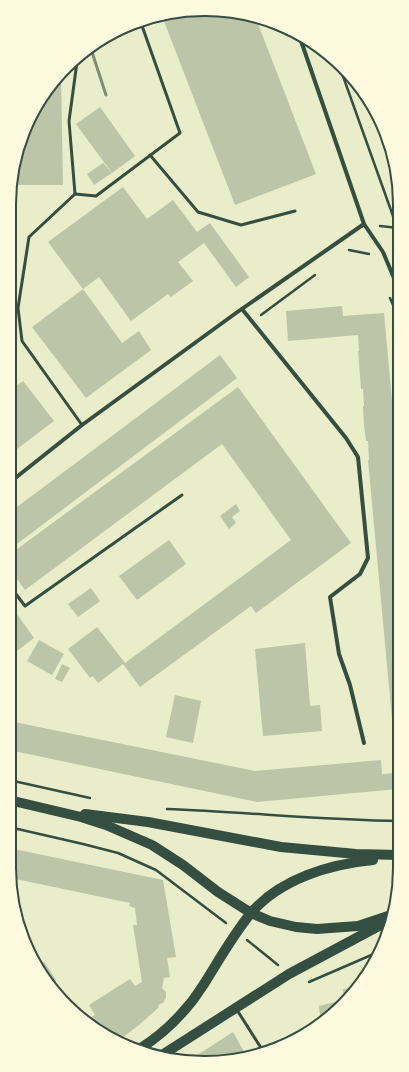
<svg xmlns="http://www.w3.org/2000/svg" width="409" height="1072" font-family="Barlow,sans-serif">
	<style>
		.building { fill: #bcc5a7 }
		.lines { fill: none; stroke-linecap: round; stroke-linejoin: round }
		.path { stroke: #344e41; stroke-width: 2.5 }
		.service { stroke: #344e41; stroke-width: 3 }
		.minor { stroke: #344e41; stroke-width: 4 }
		.primary { stroke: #344e41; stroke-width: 10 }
		.rail { stroke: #7c8e77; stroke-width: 3 }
		.rim { fill: none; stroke: #344e41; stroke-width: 2 }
	</style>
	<rect width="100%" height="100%" fill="#e9edc9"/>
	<g class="building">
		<path d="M179 11 255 16 316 174 235 205 162 16Z"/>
		<path d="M61 75 63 185H14L16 285H9V205L16 154 50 85Z"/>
		<path d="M100 107 135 156 112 173 76 124Z"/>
		<path d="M103 163 112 173 94 185 87 174Z"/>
		<path d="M123 187 147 219 173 200 197 232 210 223 249 277 236 287 204 243 178 262 193 281 171 297 168 294 131 321 99 277 83 289 48 242Z"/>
		<path d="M83 289 122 343 139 331 151 350 86 398 32 327Z"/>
		<path d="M342 306 343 316 384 313 399 477 391 479 399 478V481L400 792H398V789L257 802 9 750V721L255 771 381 760 382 774 397 773 368 460H369L368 441H366L364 426 363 406H364L363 389H361L358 351H359L358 335 288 341 286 311Z"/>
		<path d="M220 355 237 378 13 547 9 541V513Z"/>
		<path d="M23 381 54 421 9 455V391Z"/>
		<path d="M238 387 351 543 256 613 251 606 140 687 123 664 98 683 93 676 90 678 68 649 97 627 125 663 291 540 222 444 25 590 9 568V555Z"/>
		<path d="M236 504 240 511 232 517 236 523 229 529 220 516Z"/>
		<path d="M169 540 186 564 137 600 119 576Z"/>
		<path d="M91 588 100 601 78 617 68 604Z"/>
		<path d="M9 603 34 638 13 654 9 649Z"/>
		<path d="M39 640 64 654 52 675 27 661Z"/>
		<path d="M305 643 310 706 320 705 322 731 263 736 255 649Z"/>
		<path d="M62 664 70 668 62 682 55 679Z"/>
		<path d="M175 695 201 701 193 743 166 737Z"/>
		<path d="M9 848 163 880 176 957 167 958 170 977 164 978 162 988 166 992V998L163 1003 158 1005 159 1007 139 1025 118 1041 107 1037 86 1020 95 1015 89 1005 130 979 135 986 142 982 133 925H137L135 908 129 906 130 903 11 878 9 868Z"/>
		<path d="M35 958 45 963 56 980 52 986Z"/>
		<path d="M360 987 344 1001 343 989Z"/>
		<path d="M335 1002 341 1004 326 1018 320 1016 319 1006Z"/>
		<path d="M233 1032 247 1057 243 1059 188 1061Z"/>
	</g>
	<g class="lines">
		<g class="path">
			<path d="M339 65 398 230"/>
			<path d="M380 226 398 228"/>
			<path d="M349 250 369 254"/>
			<path d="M390 298 399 319"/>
			<path d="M261 315 315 275"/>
			<path d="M9 780 90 798"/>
			<path d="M167 809C245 812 322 820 400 821"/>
			<path d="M9 827 83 844 118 853 156 870 226 923"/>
			<path d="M247 940 278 965"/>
			<path d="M309 982 376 953"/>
		</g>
		<g class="service">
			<path d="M77 62 69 121 75 194 29 237 18 308 22 341 82 425"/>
			<path d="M150 155 198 212 241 225 295 211"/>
			<path d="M75 194 96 196 180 133 141 23"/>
			<path d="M9 585 25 606 182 495"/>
			<path d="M237 1010 263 1051"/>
		</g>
		<g class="minor">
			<path d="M299 35 364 224 383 252 399 290"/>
			<path d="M242 309 346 438 358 457 368 558 360 574 330 597 339 654 350 685 364 743"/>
			<path d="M9 483 82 425 236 313 364 224"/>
		</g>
		<g class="primary">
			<path d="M9 800 81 817 106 825 152 845 183 865 218 892 251 913 270 921 296 927 317 929 358 926 394 914"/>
			<path d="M85 814 148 822 281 847 356 854 400 855"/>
			<path d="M141 1048C158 1037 175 1022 188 1006 194 1000 199 991 204 984 219 960 233 935 251 913 280 879 330 864 373 860"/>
			<path d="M162 1055 289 974 390 920"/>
		</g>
		<path class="rail" d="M91 49 106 95"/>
	</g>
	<path d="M0 0H409V1072H0ZM204 16H205A188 188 0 0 1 393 204V868A188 188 0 0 1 205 1056H204A188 188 0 0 1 16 868V204A188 188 0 0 1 204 16Z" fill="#fefae0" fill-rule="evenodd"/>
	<path class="rim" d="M204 16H205A188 188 0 0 1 393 204V868A188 188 0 0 1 205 1056H204A188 188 0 0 1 16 868V204A188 188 0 0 1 204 16Z"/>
</svg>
